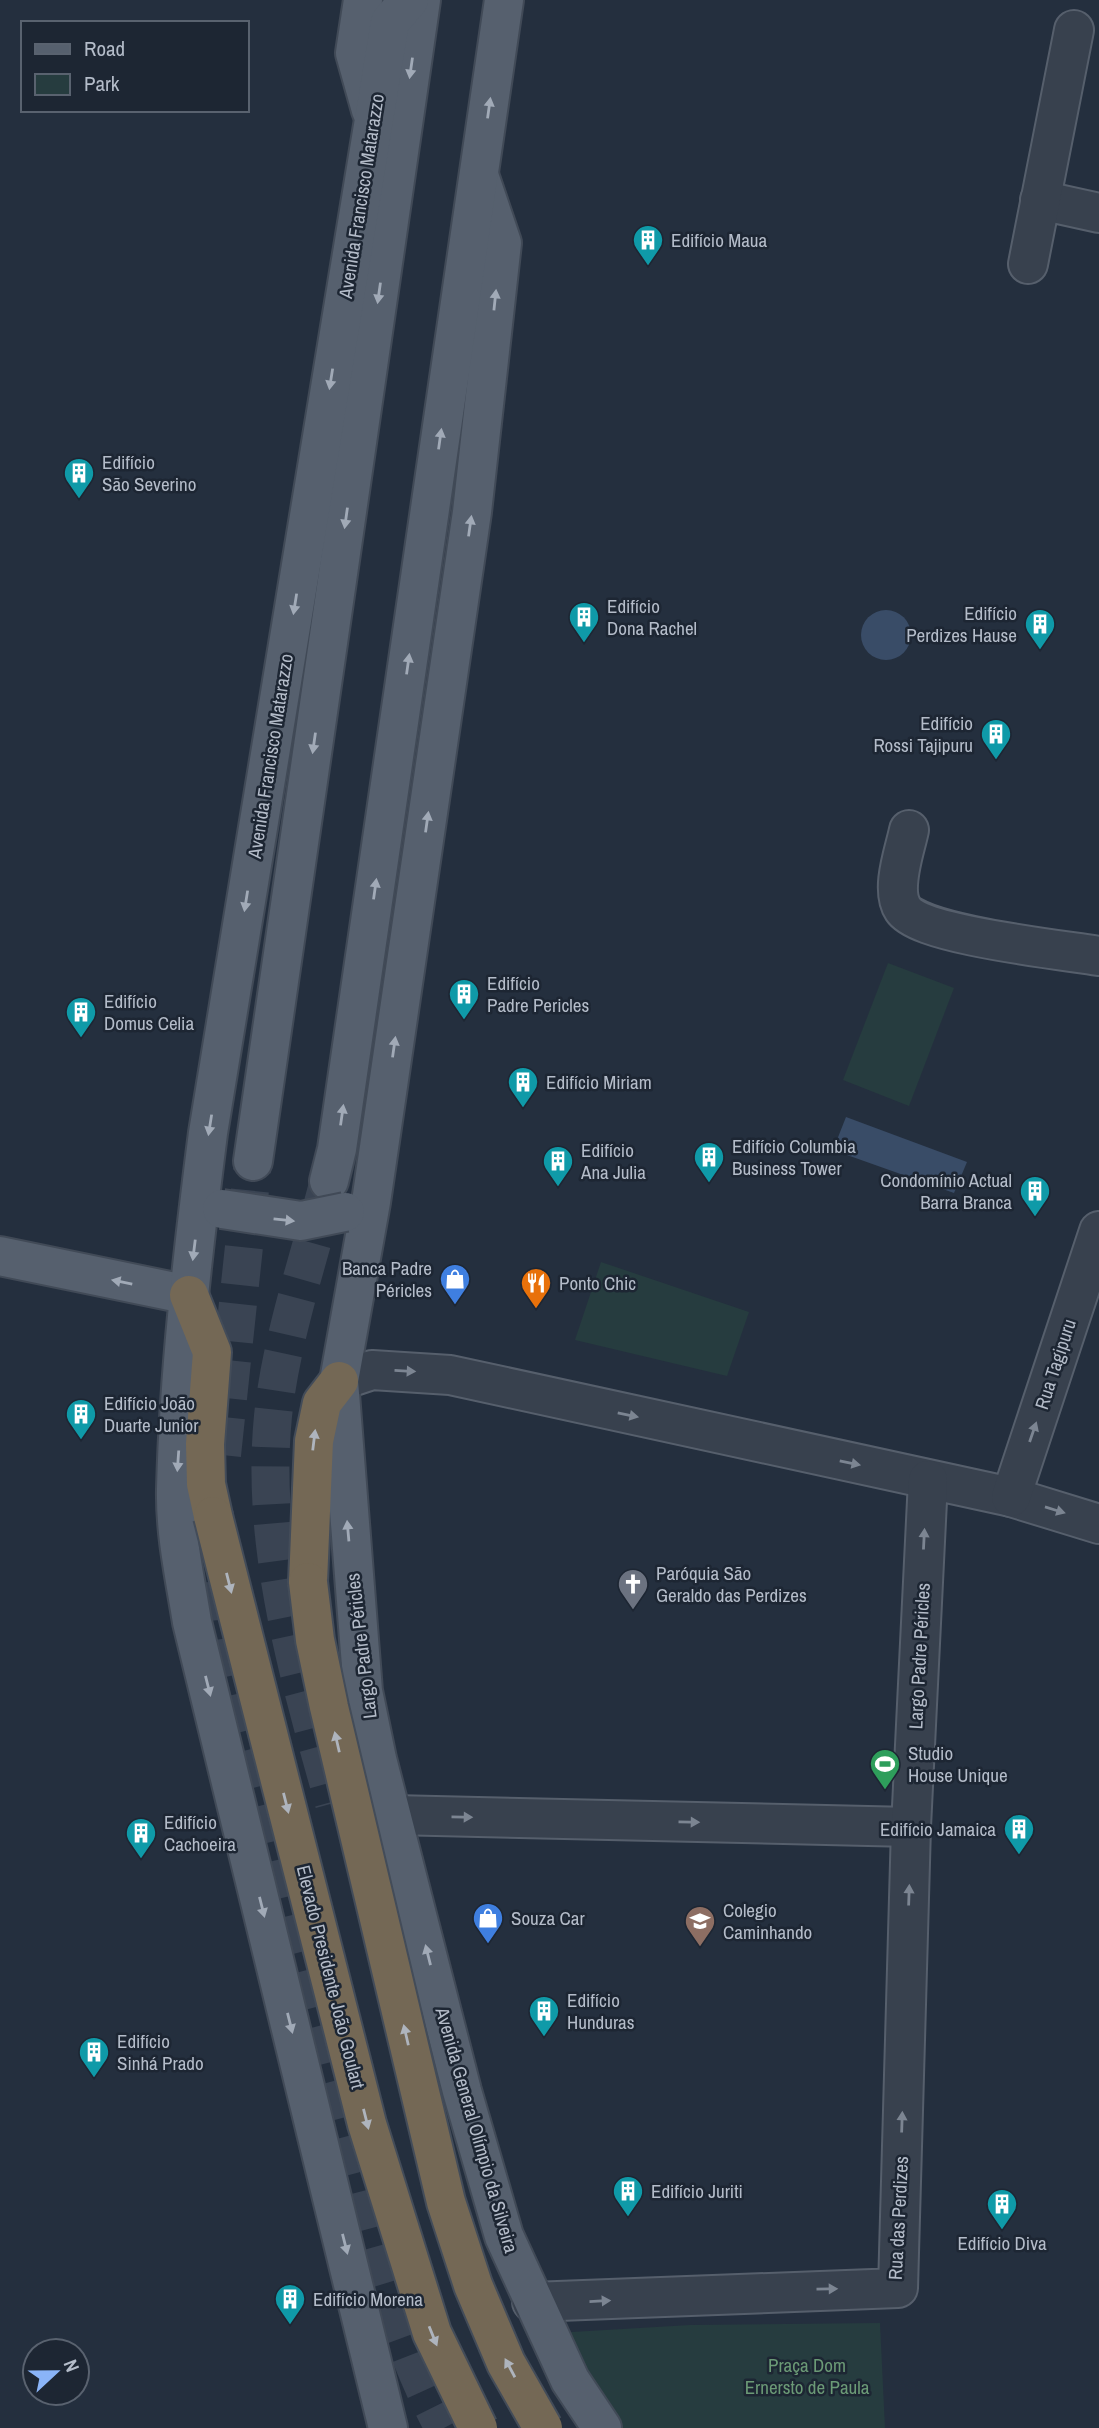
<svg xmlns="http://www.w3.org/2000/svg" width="1099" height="2428" font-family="'Archivo Narrow',sans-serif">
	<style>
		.green { fill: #263c3f }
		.water { fill: #394c67 }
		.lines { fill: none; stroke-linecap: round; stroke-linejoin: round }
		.major-tunnel { stroke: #3a4453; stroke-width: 38; stroke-dasharray: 38 19; stroke-linecap: butt }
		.minor-casing { stroke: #565f6c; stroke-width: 42 }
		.major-casing { stroke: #414a57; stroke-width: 42 }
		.highway-casing { stroke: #434c59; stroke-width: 42 }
		.minor { stroke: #38414e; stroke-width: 38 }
		.major { stroke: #56606e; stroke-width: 38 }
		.highway { stroke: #746855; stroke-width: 38 }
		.major-bridge-casing { stroke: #414a57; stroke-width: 42; stroke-linecap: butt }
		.highway-bridge-casing { stroke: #434c59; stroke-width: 42; stroke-linecap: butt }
		.major-bridge { stroke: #56606e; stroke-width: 38 }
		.highway-bridge { stroke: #746855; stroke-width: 38 }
		.oneway { fill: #a1aab7 }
		.oneway2 { fill: #7c8592 }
		.oneway3 { fill: #aeb4bd }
		.labels { text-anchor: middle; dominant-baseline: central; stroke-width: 5; stroke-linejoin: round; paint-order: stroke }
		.street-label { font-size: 19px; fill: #b4bcc9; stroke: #1d2633 }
		.poi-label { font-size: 19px; fill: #b4bcc9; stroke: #1d2633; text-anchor: start }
		.park-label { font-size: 19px; fill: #6b9a76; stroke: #1d2633 }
	</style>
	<rect width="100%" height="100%" fill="#242f3e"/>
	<g class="green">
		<path d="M888 963 954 988 909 1106 843 1080Z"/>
		<path d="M601 1262 749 1312 727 1376 575 1340Z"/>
		<path d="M880 2323 885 2428H617L555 2333 690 2325Z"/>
	</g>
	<g class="water">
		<circle cx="886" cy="635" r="25"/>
		<path d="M846 1117 967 1162 954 1193 833 1150Z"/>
	</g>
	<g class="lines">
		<g class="major-tunnel">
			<path d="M327 1188C308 1262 281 1339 273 1416 260 1547 299 1678 334 1803"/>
			<path d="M222 1455 253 1161"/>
			<path d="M218 1582C219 1667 249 1754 268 1836 292 1937 319 2038 346 2138 372 2237 395 2338 444 2428"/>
		</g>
		<g class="minor-casing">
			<g id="minor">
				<path d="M1040 200 1099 213"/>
				<path d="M1028 264 1074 30"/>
				<path d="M909 830C905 850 890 889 903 909 920 935 1063 950 1099 956"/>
				<path d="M339 1381 372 1370 450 1375 1011 1497 1099 1524"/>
				<path d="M1011 1497 1099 1231"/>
				<path d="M393 1815 911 1827"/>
				<path d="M532 2302 898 2288 911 1827 928 1480"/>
			</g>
		</g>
		<g class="major-casing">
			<g id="major">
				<path d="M363 0 355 53 371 110"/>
				<path d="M479 175 502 243 472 512 371 1202 339 1381 363 1691 377 1759 462 2091 504 2236 570 2380 602 2428"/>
				<path d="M253 1161 421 0"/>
				<path d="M329 1181 337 1149 504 0"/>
				<path d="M0 1256 189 1295"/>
				<path d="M388 2428 192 1622C185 1578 175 1534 176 1489 179 1371 193 1251 208 1133L390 22 409 0"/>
			</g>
		</g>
		<g class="highway-casing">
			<g id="highway">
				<path d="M189 1295 212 1352 205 1444 206 1484 213 1516"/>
				<path d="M308 1582 314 1441 322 1403 339 1381"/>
			</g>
		</g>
		<use href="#minor" class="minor"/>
		<use href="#major" class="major"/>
		<use href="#highway" class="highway"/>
		<g class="major-bridge-casing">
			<path id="major-bridge" d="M222 1209 301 1221 345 1212"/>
		</g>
		<g class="highway-bridge-casing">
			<g id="highway-bridge">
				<path d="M213 1516 367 2124 432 2333 478 2428"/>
				<path d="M308 1582 315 1640 329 1707 446 2202 473 2285 506 2363 543 2428"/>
			</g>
		</g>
		<use href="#major-bridge" class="major-bridge"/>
		<use href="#highway-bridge" class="highway-bridge"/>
	</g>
	<defs><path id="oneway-solid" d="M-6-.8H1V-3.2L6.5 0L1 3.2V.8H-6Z" transform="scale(1.75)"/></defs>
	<g class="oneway">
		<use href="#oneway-solid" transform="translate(411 68) rotate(98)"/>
		<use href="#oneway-solid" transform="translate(489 108) rotate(-82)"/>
		<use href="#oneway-solid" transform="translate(379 293) rotate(98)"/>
		<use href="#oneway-solid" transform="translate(495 300) rotate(-84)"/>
		<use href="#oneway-solid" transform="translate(331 379) rotate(99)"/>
		<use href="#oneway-solid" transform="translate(440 439) rotate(-82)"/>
		<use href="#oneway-solid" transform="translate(346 518) rotate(98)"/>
		<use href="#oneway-solid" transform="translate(470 526) rotate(-82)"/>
		<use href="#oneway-solid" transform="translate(295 604) rotate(99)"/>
		<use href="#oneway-solid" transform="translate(408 664) rotate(-82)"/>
		<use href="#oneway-solid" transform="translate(314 743) rotate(98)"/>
		<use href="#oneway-solid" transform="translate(427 822) rotate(-82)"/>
		<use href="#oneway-solid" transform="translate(375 889) rotate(-82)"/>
		<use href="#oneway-solid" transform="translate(246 901) rotate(99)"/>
		<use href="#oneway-solid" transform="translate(394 1047) rotate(-82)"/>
		<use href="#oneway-solid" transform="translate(342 1115) rotate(-82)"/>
		<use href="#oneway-solid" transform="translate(210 1125) rotate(99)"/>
		<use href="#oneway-solid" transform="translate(284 1220) rotate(6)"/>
		<use href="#oneway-solid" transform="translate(194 1250) rotate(97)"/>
		<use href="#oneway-solid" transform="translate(122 1282) rotate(-168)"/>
		<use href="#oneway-solid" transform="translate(178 1461) rotate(94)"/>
		<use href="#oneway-solid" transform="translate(348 1531) rotate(-95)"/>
		<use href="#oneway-solid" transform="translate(208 1686) rotate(76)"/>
		<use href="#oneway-solid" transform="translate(262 1907) rotate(76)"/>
		<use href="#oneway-solid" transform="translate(428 1955) rotate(-104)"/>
		<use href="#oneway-solid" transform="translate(290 2023) rotate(76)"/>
		<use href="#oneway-solid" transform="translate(345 2244) rotate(76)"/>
	</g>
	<g class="oneway2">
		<use href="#oneway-solid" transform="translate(405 1371) rotate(3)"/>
		<use href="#oneway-solid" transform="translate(628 1415) rotate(12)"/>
		<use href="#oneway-solid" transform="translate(1033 1432) rotate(-71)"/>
		<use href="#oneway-solid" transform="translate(850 1463) rotate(12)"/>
		<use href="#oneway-solid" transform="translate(1055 1510) rotate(17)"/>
		<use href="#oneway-solid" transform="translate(924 1539) rotate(-87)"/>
		<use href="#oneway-solid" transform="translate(462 1817) rotate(1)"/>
		<use href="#oneway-solid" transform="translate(689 1822) rotate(1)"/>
		<use href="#oneway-solid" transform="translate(909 1895) rotate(-88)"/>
		<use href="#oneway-solid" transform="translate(902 2122) rotate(-88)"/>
		<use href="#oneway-solid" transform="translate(827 2289) rotate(-1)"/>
		<use href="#oneway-solid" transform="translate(600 2301) rotate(-3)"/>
	</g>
	<g class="oneway3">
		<use href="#oneway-solid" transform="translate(314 1440) rotate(-83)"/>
		<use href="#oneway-solid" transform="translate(229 1583) rotate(76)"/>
		<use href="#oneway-solid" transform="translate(337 1742) rotate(-103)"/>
		<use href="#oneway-solid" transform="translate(286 1803) rotate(76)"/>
		<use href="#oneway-solid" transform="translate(406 2035) rotate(-103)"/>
		<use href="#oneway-solid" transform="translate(366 2119) rotate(76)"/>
		<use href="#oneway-solid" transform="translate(433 2336) rotate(68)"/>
		<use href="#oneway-solid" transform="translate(510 2368) rotate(-118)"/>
	</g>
	<defs>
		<g id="building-pin" transform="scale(1.575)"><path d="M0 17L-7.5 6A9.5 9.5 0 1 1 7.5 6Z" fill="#0f9aa8" stroke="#1d2633"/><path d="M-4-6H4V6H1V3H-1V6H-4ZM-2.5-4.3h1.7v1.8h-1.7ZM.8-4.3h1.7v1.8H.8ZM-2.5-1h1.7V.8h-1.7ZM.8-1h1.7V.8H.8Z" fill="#fff"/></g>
		<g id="shop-pin" transform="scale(1.575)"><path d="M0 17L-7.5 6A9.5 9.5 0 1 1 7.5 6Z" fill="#3f7fe0" stroke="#1d2633"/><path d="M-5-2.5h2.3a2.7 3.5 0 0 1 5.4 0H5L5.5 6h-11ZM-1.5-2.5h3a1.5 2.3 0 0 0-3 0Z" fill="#fff"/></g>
		<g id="restaurant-pin" transform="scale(1.575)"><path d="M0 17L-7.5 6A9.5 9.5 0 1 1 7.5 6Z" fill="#e8710a" stroke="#1d2633"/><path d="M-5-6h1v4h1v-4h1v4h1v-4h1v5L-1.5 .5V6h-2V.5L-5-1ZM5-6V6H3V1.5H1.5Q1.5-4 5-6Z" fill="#fff"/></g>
		<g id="church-pin" transform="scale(1.575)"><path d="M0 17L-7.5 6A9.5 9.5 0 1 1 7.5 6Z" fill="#6b7280" stroke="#1d2633"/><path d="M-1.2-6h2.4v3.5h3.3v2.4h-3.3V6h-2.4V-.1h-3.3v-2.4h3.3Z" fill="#fff"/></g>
		<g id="stadium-pin" transform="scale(1.575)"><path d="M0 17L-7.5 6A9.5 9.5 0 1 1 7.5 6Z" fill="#2e9e5b" stroke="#1d2633"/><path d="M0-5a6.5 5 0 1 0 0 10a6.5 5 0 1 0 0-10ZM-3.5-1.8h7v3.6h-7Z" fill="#fff"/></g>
		<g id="school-pin" transform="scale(1.575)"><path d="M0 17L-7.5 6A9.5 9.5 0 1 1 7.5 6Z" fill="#8d6e63" stroke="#1d2633"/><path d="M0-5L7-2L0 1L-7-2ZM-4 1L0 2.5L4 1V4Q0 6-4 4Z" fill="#fff"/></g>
	</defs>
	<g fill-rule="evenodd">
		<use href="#building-pin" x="648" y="240"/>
		<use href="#building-pin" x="79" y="473"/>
		<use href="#building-pin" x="584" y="617"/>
		<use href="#building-pin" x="1040" y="624"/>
		<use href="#building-pin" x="996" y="734"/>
		<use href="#building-pin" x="464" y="994"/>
		<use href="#building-pin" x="81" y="1012"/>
		<use href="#building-pin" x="523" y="1082"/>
		<use href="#building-pin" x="709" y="1157"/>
		<use href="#building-pin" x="558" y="1161"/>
		<use href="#building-pin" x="1035" y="1191"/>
		<use href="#shop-pin" x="455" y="1279"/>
		<use href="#restaurant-pin" x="536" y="1283"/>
		<use href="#building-pin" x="81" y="1414"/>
		<use href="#church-pin" x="633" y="1584"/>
		<use href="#stadium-pin" x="885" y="1764"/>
		<use href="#building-pin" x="1019" y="1829"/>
		<use href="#building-pin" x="141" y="1833"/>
		<use href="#shop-pin" x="488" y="1918"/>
		<use href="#school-pin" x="700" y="1921"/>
		<use href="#building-pin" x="544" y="2011"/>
		<use href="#building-pin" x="94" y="2052"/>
		<use href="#building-pin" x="628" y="2191"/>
		<use href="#building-pin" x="1002" y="2204"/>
		<use href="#building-pin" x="290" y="2299"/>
	</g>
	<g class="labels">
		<g class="street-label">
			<text transform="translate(361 196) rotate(-81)">Avenida Francisco Matarazzo</text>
			<text transform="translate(270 756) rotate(-81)">Avenida Francisco Matarazzo</text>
			<text transform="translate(1055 1364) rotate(-72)">Rua Tagipuru</text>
			<text transform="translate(361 1646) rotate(-97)">Largo Padre Péricles</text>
			<text transform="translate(919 1656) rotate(-87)">Largo Padre Péricles</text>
			<text transform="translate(331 1977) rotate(76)">Elevado Presidente João Goulart</text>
			<text transform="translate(477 2130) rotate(74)">Avenida General Olímpio da Silveira</text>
			<text transform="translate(898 2218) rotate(-87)">Rua das Perdizes</text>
		</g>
		<g class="poi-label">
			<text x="671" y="240">Edifício Maua</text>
			<text x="102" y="462">Edifício<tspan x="102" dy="22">São Severino</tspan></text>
			<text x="607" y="606">Edifício<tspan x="607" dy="22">Dona Rachel</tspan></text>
			<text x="1017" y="613" text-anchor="end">Edifício<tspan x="1017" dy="22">Perdizes Hause</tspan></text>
			<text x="973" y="723" text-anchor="end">Edifício<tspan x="973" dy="22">Rossi Tajipuru</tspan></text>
			<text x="487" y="983">Edifício<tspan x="487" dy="22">Padre Pericles</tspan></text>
			<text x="104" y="1001">Edifício<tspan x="104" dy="22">Domus Celia</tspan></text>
			<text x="546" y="1082">Edifício Miriam</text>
			<text x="732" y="1146">Edifício Columbia<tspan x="732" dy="22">Business Tower</tspan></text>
			<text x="581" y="1150">Edifício<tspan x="581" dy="22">Ana Julia</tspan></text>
			<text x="1012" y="1180" text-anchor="end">Condomínio Actual<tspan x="1012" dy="22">Barra Branca</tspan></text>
			<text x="432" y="1268" text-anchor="end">Banca Padre<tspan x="432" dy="22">Péricles</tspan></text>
			<text x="559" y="1283">Ponto Chic</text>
			<text x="104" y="1403">Edifício João<tspan x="104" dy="22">Duarte Junior</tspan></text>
			<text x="656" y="1573">Paróquia São<tspan x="656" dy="22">Geraldo das Perdizes</tspan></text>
			<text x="908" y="1753">Studio<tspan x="908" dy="22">House Unique</tspan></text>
			<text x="164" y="1822">Edifício<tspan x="164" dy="22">Cachoeira</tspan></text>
			<text x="996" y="1829" text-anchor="end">Edifício Jamaica</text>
			<text x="723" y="1910">Colegio<tspan x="723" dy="22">Caminhando</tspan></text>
			<text x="511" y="1918">Souza Car</text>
			<text x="567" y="2000">Edifício<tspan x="567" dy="22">Hunduras</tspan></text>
			<text x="117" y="2041">Edifício<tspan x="117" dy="22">Sinhá Prado</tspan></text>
			<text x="651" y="2191">Edifício Juriti</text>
			<text x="1002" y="2243" text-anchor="middle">Edifício Diva</text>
			<text x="313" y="2299">Edifício Morena</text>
		</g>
		<g class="park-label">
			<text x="807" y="2365">Praça Dom<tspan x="807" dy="22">Ernersto de Paula</tspan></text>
		</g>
	</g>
	<rect x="21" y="21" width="228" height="91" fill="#1d2633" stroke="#59626f" stroke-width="2"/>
	<rect x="35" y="44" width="35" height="10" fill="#56606e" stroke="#59626f" stroke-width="2"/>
	<text x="84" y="56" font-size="21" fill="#b4bcc9">Road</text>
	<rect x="35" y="74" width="35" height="21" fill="#263c3f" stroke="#59626f" stroke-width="2"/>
	<text x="84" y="91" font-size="21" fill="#b4bcc9">Park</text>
	<g transform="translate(56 2372) rotate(68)"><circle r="33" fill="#1d2633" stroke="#59626f" stroke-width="2"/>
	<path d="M0-5L12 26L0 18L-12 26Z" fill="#8ab4f8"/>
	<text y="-10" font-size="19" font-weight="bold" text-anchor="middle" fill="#b4bcc9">N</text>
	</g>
</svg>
